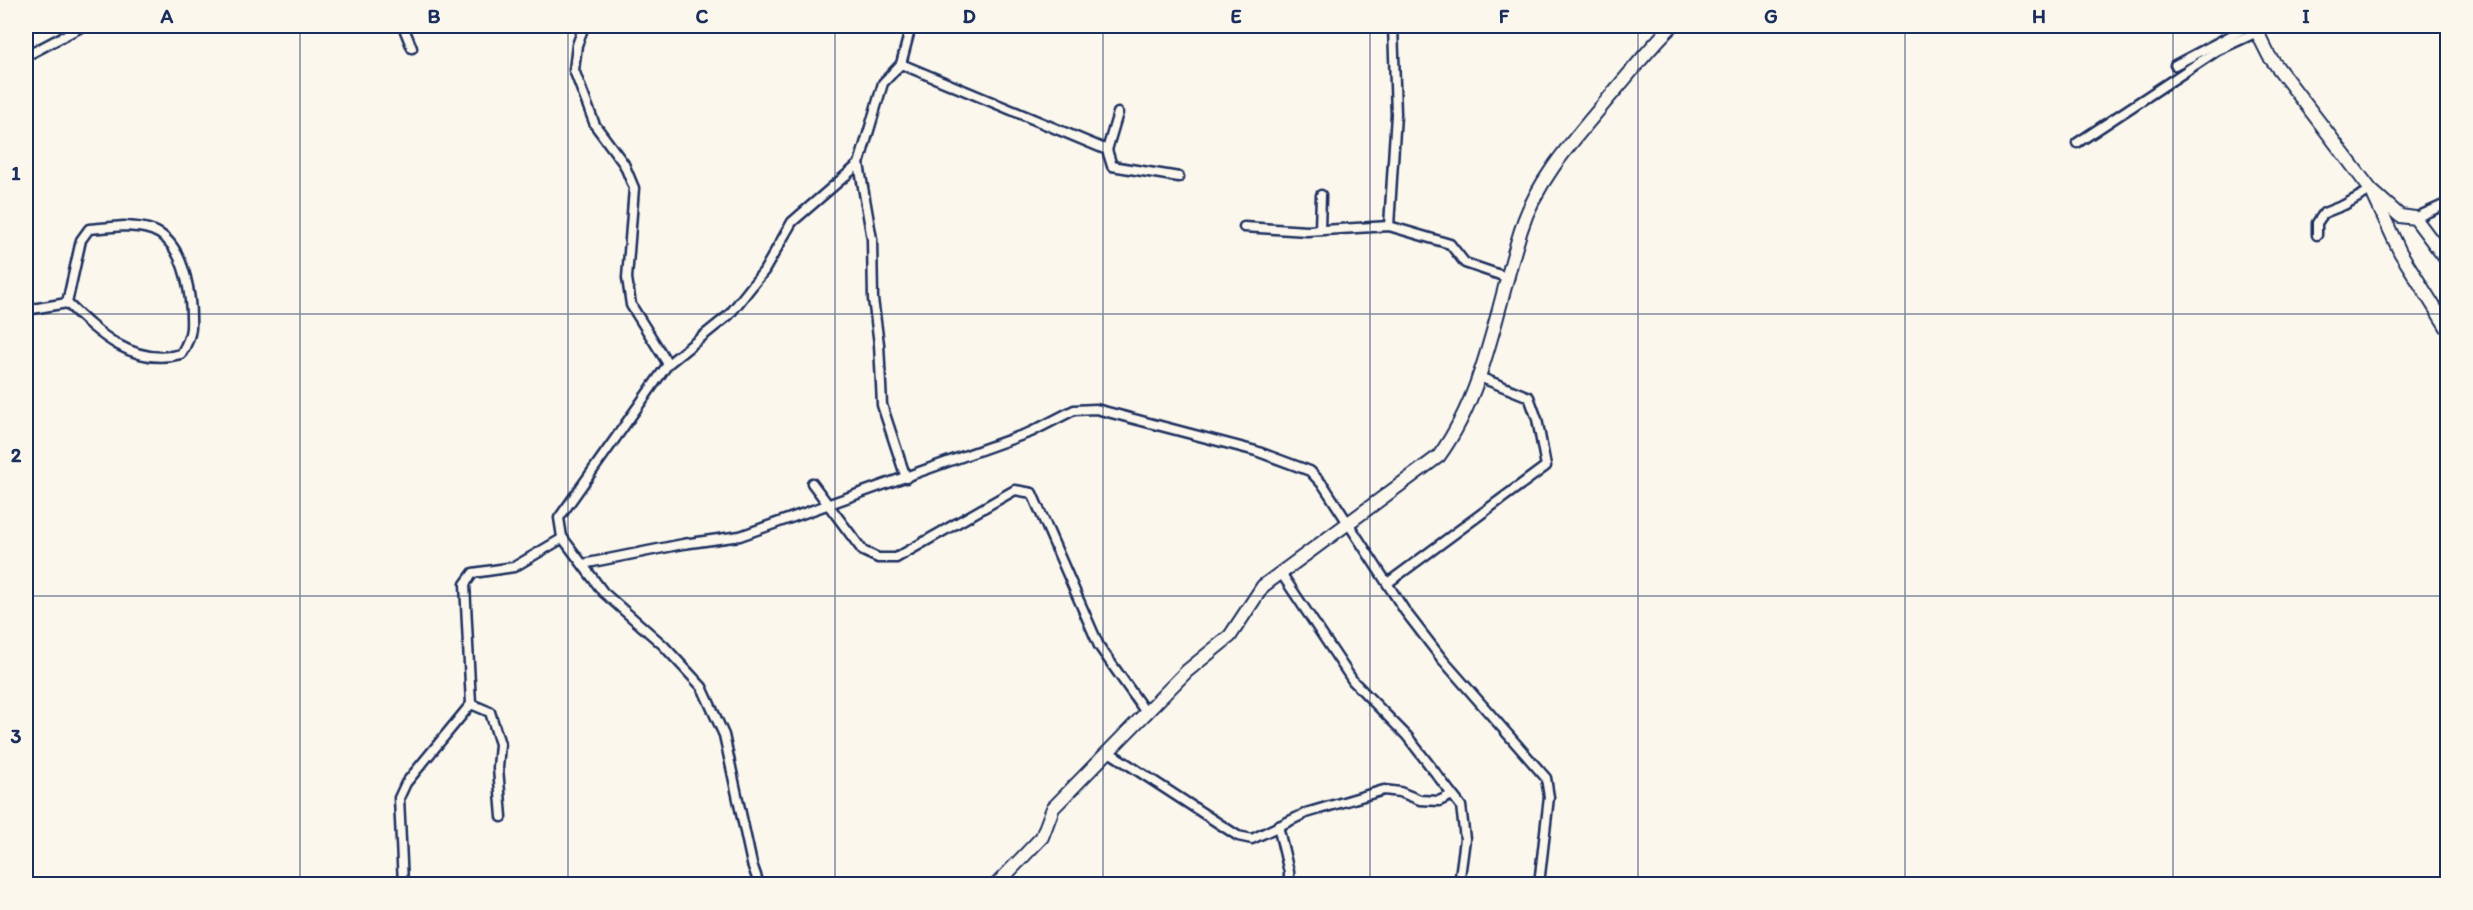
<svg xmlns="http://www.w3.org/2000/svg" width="2473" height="910" font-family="Itim,sans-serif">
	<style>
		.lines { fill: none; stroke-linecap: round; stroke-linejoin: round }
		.street-casing { stroke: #1b2f5e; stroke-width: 13 }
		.secondary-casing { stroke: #1b2f5e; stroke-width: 16 }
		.street { stroke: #fbf7ec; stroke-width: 8 }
		.secondary { stroke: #fbf7ec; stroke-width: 12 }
		.grid { fill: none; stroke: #1b2f5e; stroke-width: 1.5; stroke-opacity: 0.55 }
		.neatline { fill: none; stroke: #1b2f5e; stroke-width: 2 }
		.grid-label { font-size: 20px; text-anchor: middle; font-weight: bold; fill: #1b2f5e }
	</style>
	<rect width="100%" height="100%" fill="#fbf7ec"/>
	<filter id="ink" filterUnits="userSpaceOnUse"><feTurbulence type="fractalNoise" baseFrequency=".0167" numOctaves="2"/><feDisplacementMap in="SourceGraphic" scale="12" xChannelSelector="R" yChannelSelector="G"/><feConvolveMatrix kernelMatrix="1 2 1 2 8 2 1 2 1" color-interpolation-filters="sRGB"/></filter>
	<g filter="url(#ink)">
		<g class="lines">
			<g class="street-casing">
				<g id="street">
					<path d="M403 26 412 48"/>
					<path d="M584 26 577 45 574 70 595 125 624 164 634 188 627 278 631 305 668 364"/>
					<path d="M26 56 83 26"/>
					<path d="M901 64 1107 150 1112 166 1179 177"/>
					<path d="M2175 65 2249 26"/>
					<path d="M2077 143 2218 50 2257 32"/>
					<path d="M1107 150 1118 113"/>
					<path d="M859 164 872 239 873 299 879 344 882 405 906 478"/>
					<path d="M2415 218 2448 203"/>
					<path d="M124 226C136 227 149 227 160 234 186 251 192 299 191 328 190 338 186 346 181 354 134 367 99 334 67 303L81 240 89 229Z"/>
					<path d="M1389 226 1396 114 1393 26"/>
					<path d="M1244 227 1307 231 1389 226 1450 244 1465 263 1509 278"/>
					<path d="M1320 230 1321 195"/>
					<path d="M2317 235V223L2324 213 2344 205 2371 190"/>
					<path d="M26 310 67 303"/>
					<path d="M812 483 863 551 878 558H896L1015 490 1032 493 1099 646 1147 714"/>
					<path d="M583 564 683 544 740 536 1031 432 1074 410 1096 409 1256 451 1310 471 1324 486 1405 611 1442 659 1546 778 1549 797 1539 884"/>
					<path d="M1281 573 1353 681 1407 736 1461 806 1465 839 1459 884"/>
					<path d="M1389 582 1546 466 1537 419 1529 397 1477 376"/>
					<path d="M471 704 490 712 500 744 498 768 502 817"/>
					<path d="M1109 752 1238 836 1252 839 1306 813 1384 790 1400 792 1420 800 1439 801 1452 795"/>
					<path d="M1278 826 1289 872V884"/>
					<path d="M403 884 399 798 406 783 471 704 465 584 473 573 514 567 563 538"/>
					<path d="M759 884 752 864 724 735 702 687 663 645 603 592 562 537 559 518 668 364 729 315 764 271 792 222 859 164 883 83 901 64 911 26"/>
				</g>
			</g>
			<g class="secondary-casing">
				<g id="secondary">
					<path d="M2259 26 2257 32 2269 56 2371 190 2400 216 2415 218 2448 262"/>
					<path d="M2374 196 2400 252 2448 329"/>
					<path d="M997 884 1042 837 1053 808 1187 671 1230 636 1263 586 1439 456C1486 391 1497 305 1521 230 1537 178 1578 135 1612 94 1632 71 1650 47 1672 26"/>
				</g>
			</g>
			<use href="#street" class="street"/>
			<use href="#secondary" class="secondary"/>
		</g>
	</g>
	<path class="grid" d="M300 26V884M568 26V884M835 26V884M1103 26V884M1370 26V884M1638 26V884M1905 26V884M2173 26V884M26 314H2448M26 596H2448"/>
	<rect width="2473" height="910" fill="none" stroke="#fbf7ec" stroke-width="66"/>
	<rect x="33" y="33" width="2407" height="844" class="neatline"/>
	<g class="grid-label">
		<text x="167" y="23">A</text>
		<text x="434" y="23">B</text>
		<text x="702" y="23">C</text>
		<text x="969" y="23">D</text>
		<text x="1236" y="23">E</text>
		<text x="1504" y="23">F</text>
		<text x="1771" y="23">G</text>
		<text x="2039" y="23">H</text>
		<text x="2306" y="23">I</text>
		<text x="16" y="180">1</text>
		<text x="16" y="462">2</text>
		<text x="16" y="743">3</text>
	</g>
</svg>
